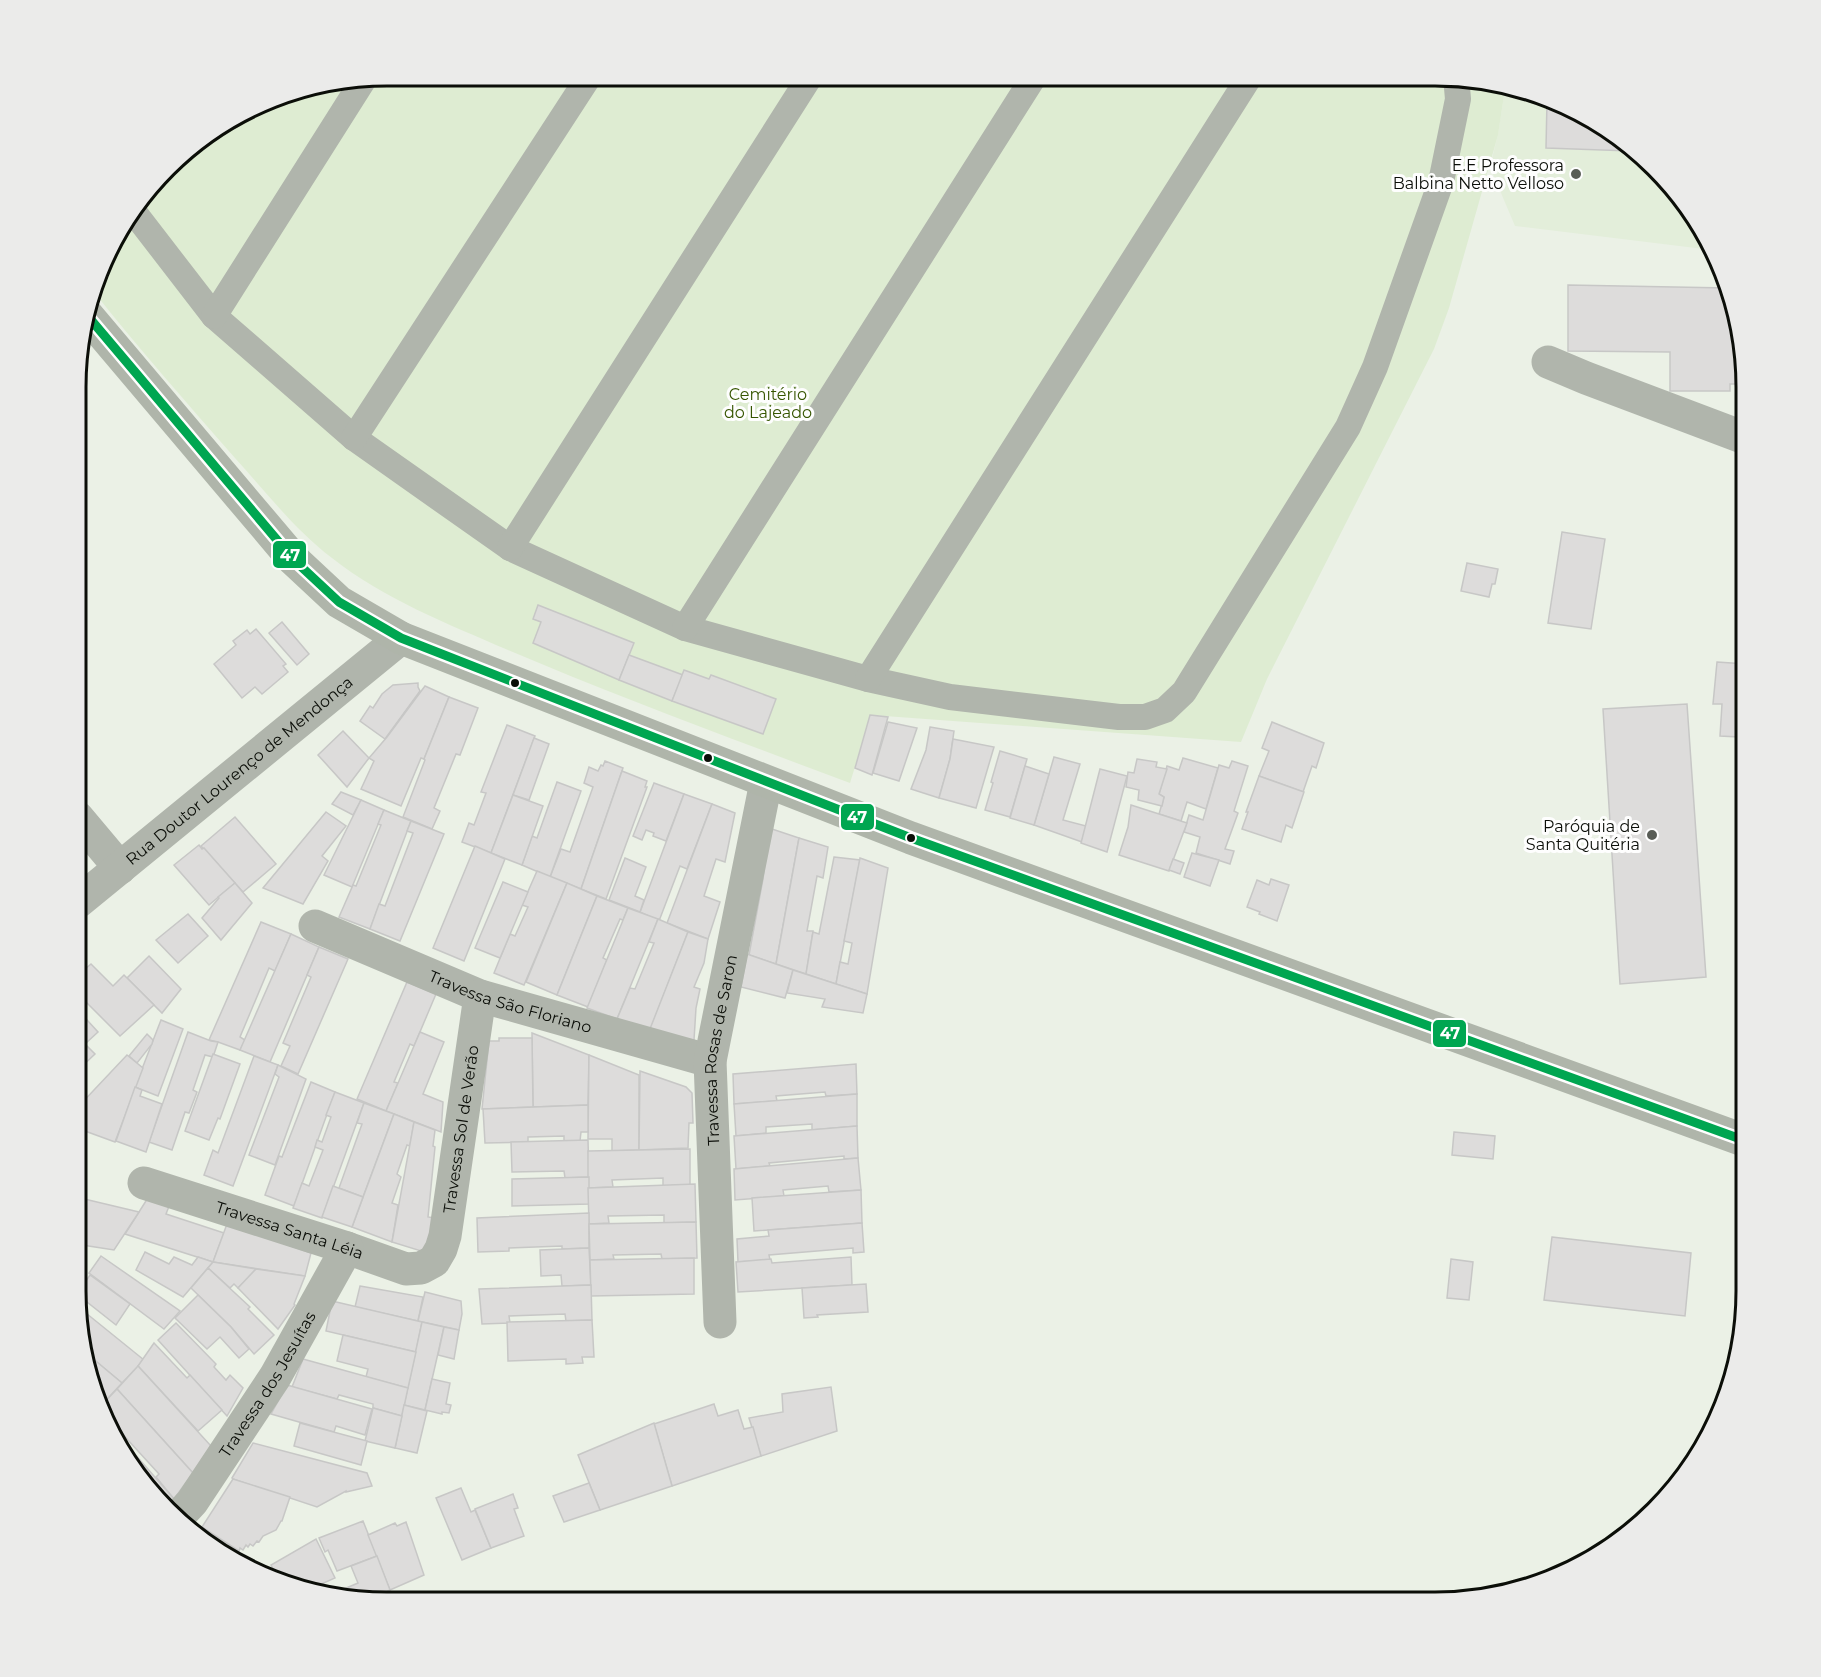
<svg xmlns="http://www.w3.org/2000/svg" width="1821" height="1677" font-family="Montserrat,sans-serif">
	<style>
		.built { fill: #e3eeda }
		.green { fill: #deecd2 }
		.building { fill: #dddcdb; stroke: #c7c7c6; stroke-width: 1.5 }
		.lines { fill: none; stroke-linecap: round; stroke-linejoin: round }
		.lane { stroke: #b0b5ac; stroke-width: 26 }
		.street { stroke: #b0b5ac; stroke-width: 33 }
		.secondary { stroke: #afb5aa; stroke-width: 33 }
		.bus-1-casing { stroke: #fefefe; stroke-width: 14 }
		.bus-1 { stroke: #00a651; stroke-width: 9 }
		.poi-dot { fill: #595d56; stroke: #fefefe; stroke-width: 2 }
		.bus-dot { fill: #0b0e08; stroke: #fefefe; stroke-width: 2 }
		.labels { text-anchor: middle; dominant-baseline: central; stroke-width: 6; stroke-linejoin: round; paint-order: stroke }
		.poi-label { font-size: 16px; fill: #0b0e08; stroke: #fefefe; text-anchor: end }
		.park-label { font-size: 16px; fill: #365600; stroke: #fefefe }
		.street-label { font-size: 16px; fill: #0b0e08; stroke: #fefefe }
		.rim { fill: none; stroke: #0b0e08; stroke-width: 3 }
		.line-badge { stroke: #fefefe; stroke-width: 2 }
		.badge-label { font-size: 16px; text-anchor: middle; font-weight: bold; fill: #fff }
	</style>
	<rect width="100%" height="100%" fill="#ebf1e6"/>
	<path class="built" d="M1505 89 1572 107 1669 181 1712 250 1515 226 1490 167 1498 134Z"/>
	<path class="green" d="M387 75 1455 76 1505 89 1498 135 1449 308 1434 349 1267 679 1241 742 871 715 850 783C735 740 621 698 508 650 448 624 384 599 332 558 295 530 266 492 235 458 187 403 139 349 94 292L117 231 181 152 286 92Z"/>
	<g class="building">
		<path d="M1547 101 1572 107 1629 151 1546 148Z"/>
		<path d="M1568 285 1727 288 1745 366V423H1744L1745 384H1730V391H1670V352L1568 351Z"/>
		<path d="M1562 532 1605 539 1591 629 1548 623Z"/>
		<path d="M1467 563 1498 569 1495 584H1492L1489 597 1461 591Z"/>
		<path d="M538 605 634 643 619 680 533 643 541 622 533 619Z"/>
		<path d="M282 622 309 654 297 665 269 633Z"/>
		<path d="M256 629 286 664 283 666 288 672 262 694 255 687 242 698 214 664 236 645 233 641 247 630 250 634Z"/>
		<path d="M629 655 683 675 672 701 619 680Z"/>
		<path d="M1717 662 1746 664V759H1738L1739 737 1720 736 1722 704H1713Z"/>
		<path d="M684 670 709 679 711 675 776 699 763 734 672 701Z"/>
		<path d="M418 683V687L420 691 385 739 360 721 370 706 373 708 382 694 393 685Z"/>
		<path d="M425 686 449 697 424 759 421 758 401 806 361 789 374 761 369 758 387 737Z"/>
		<path d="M449 697 478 708 460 755 456 754 434 808 440 811 432 829 403 817 425 760 424 759Z"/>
		<path d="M1687 704 1706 977 1620 984 1603 709Z"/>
		<path d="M870 715 888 717 872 775 855 768Z"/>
		<path d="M888 722 917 728 899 781 873 773Z"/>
		<path d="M1272 722 1324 743 1316 768 1312 766 1303 792 1259 776 1269 751 1262 748Z"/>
		<path d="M507 725 535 736 491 853 462 842 469 823 474 825 486 793 481 792Z"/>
		<path d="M930 727 954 731 950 759 939 798 911 789 926 750Z"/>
		<path d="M343 731 369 758 347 787 318 755Z"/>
		<path d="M534 738 549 744 529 800 513 795Z"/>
		<path d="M953 739 994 747 976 808 939 798 950 759Z"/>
		<path d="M1000 751 1027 759 1010 817 985 810 993 783 991 782Z"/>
		<path d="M1054 757 1080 764 1063 820 1086 826 1082 842 1034 825Z"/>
		<path d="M1183 758 1218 768 1206 809 1187 802 1181 821 1159 814 1164 797 1159 794 1167 766 1179 770Z"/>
		<path d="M1137 759 1157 762 1156 767 1167 769 1159 794 1164 797 1162 806 1138 800 1139 790 1126 787 1128 772 1134 773Z"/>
		<path d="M605 761 623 768 581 889 550 877 561 849 570 852 593 787 584 783 589 767 598 771 601 765 603 766Z"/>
		<path d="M1232 761 1248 766 1234 811 1238 813 1225 849 1234 851 1230 864 1196 853 1200 837 1184 832 1189 815 1203 820 1219 765 1229 768Z"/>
		<path d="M1025 766 1049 774 1034 825 1010 818Z"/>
		<path d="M1100 769 1127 776 1107 852 1081 843Z"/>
		<path d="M622 771 647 781 645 787H647L606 899 581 889Z"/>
		<path d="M1259 776 1304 792 1292 828 1286 825 1281 842 1242 829 1248 812H1246Z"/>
		<path d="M557 782 581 791 550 877 522 865 532 836 537 838Z"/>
		<path d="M654 783 684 794 666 841 653 836 654 833 646 830 642 840 633 836Z"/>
		<path d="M341 792 361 800 353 815 332 804Z"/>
		<path d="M684 794 712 804 687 869 680 866 659 921 640 912Z"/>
		<path d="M513 795 543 806 522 865 491 853Z"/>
		<path d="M361 800 384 810 352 887 324 875Z"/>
		<path d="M712 804 735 813 725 862 716 859 704 896 720 902 708 939 667 923Z"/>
		<path d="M1131 805 1187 823 1169 871 1119 855 1128 827Z"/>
		<path d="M384 810 411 821 370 929 339 917 353 885 356 886 381 825 378 824Z"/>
		<path d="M326 812 346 826 322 856 328 861 303 904 263 888Z"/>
		<path d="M235 817 276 864 243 892 201 846Z"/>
		<path d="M411 821 444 834 400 941 370 929 379 904 385 906 413 833 407 831Z"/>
		<path d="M769 828 799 838 776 964 749 955 763 879Z"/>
		<path d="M799 838 828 847 823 878 817 876 807 931H813L806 974 776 964Z"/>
		<path d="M199 845 202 849 204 848 235 883 209 905 174 865Z"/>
		<path d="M475 846 505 859 464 961 433 948Z"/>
		<path d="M1192 853 1219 860 1210 886 1184 877Z"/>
		<path d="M834 857 860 860 836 984 806 974 813 932 819 934Z"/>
		<path d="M625 858 646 867 635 896 644 900 640 912 609 900Z"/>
		<path d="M860 858 888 868 867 994 836 984 840 962 848 964 852 943 844 941Z"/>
		<path d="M1173 859 1184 863 1180 874 1169 870Z"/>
		<path d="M537 871 567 883 524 985 494 973 510 934 515 936 528 907 522 905Z"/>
		<path d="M1271 879 1289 885 1277 921 1259 914 1260 912 1247 907 1257 880 1269 885Z"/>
		<path d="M503 882 528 892 500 958 475 948Z"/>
		<path d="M235 883 252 903 221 940 202 918 219 898 218 897Z"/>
		<path d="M567 883 597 896 557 995 526 982Z"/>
		<path d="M597 896 628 908 623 920 620 919 603 958 607 960 588 1007 557 995Z"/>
		<path d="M628 908 658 919 617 1019 587 1008Z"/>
		<path d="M188 914 208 936 178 963 156 940Z"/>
		<path d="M658 919 688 932 649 1033 617 1019 630 988 635 989 654 943 649 942Z"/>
		<path d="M261 922 291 934 275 971 269 968 240 1037 245 1040 240 1050 218 1042 209 1040Z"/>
		<path d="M688 932 708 939 704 963 694 987 700 989 696 1008 694 1040 648 1034Z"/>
		<path d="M291 934 319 947 270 1062 240 1050Z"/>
		<path d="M319 947 348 959 298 1074 281 1066 290 1046 283 1043 311 977 307 975Z"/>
		<path d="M747 954 793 970 785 998 741 987Z"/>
		<path d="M149 956 181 989 162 1013 127 978Z"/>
		<path d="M91 964 113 986 124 975 154 1005 120 1036 77 993V976Z"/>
		<path d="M793 970 867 994 863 1013 822 1007 825 999 787 993Z"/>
		<path d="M407 982 436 994 414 1046 410 1044 394 1082 398 1083 386 1111 357 1099Z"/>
		<path d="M77 1009 98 1032 85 1044 95 1054 77 1071Z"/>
		<path d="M161 1020 183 1029 158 1096 135 1087Z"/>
		<path d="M188 1032 211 1041 218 1042 213 1057 205 1055 193 1090 197 1092 189 1113 185 1112 172 1150 149 1142Z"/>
		<path d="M420 1032 444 1042 423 1094 443 1102 441 1132 386 1111Z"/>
		<path d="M532 1033 589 1055 588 1105 533 1107Z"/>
		<path d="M147 1034 153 1040 152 1044 137 1063 129 1056Z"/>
		<path d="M499 1038H532L533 1107 482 1109 489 1041H499Z"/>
		<path d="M213 1054 240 1064 220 1119 218 1118 209 1140 185 1131Z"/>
		<path d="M127 1055 143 1068 115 1142 85 1131 86 1129 77 1121V1108Z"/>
		<path d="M589 1055 639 1075V1150L612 1151V1139H588Z"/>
		<path d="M254 1056 278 1065 233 1186 204 1175 213 1150 218 1153Z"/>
		<path d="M856 1064 857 1094 826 1096 825 1092 776 1096 777 1101 734 1104 733 1074Z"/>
		<path d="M278 1065 306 1079 275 1165 249 1155 279 1077 275 1074Z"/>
		<path d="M640 1071 686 1087 692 1093 693 1123H689L688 1148 639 1150Z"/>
		<path d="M311 1082 335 1092 294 1206 265 1195 279 1156 282 1157Z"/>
		<path d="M135 1087 142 1090 140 1096 162 1104 146 1152 116 1141Z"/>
		<path d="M335 1092 364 1103 322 1218 293 1208 302 1183 309 1186 323 1150 315 1147 317 1140 322 1142 331 1117 326 1115Z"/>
		<path d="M857 1094V1126L812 1130V1124L766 1127V1133L736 1136 734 1104Z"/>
		<path d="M364 1103 394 1114 363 1197 339 1188 362 1124 357 1123Z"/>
		<path d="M588 1105V1132H581L580 1141H564V1136L528 1137V1142L485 1143 483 1109Z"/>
		<path d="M394 1114 414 1122 410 1146 407 1145 397 1174 401 1177 392 1203 398 1205 392 1242 352 1227Z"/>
		<path d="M414 1122 435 1130 433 1146 435 1147 428 1217 434 1218 433 1240 421 1251 392 1242Z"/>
		<path d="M857 1126 858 1158 844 1159V1156L769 1163 770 1166 736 1169 734 1136Z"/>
		<path d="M1454 1132 1495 1136 1493 1159 1452 1155Z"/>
		<path d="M588 1140 589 1177 565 1178 564 1171 512 1172 511 1142Z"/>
		<path d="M690 1149V1185L663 1186V1178L612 1180 613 1187 588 1188V1151Z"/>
		<path d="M858 1158 861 1190 829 1192 828 1186 783 1190 784 1196 735 1200 734 1169Z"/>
		<path d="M76 1160 86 1165 76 1180Z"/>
		<path d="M589 1177V1204L512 1206V1179Z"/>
		<path d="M695 1184 696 1222 664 1223V1215L608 1216 609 1223 589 1224 588 1188Z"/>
		<path d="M333 1186 363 1197 352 1227 322 1217Z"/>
		<path d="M861 1190 862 1223 754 1231 752 1198Z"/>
		<path d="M151 1193 171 1201 166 1214 224 1233 213 1262 125 1234Z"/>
		<path d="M76 1197 139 1212 114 1250 76 1244Z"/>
		<path d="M589 1213V1248L562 1249V1246L509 1248V1251L478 1252 477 1218Z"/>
		<path d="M696 1222 697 1258 662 1259 661 1254 613 1255 614 1259 590 1260 589 1224Z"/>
		<path d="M862 1223 864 1252 853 1253V1248L769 1255 770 1260 738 1262 737 1239 769 1236 768 1230Z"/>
		<path d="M227 1224 311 1253 305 1276 213 1262Z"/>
		<path d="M1552 1237 1691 1253 1685 1316 1544 1300Z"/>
		<path d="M589 1248 591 1285 562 1286 561 1275 541 1276 540 1250Z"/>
		<path d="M145 1252 169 1264 174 1257 192 1265 198 1257 213 1262 183 1297 136 1270Z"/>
		<path d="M101 1256 180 1311 164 1329 89 1273Z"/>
		<path d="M851 1257 852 1285 738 1292 736 1262 771 1259 772 1263Z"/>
		<path d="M694 1258V1294L591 1296 590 1260Z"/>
		<path d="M1451 1259 1473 1262 1469 1300 1447 1298Z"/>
		<path d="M213 1262 256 1269 238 1288 234 1284 230 1288 208 1268Z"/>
		<path d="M208 1268 250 1307 248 1309 274 1335 254 1354 231 1327 191 1288Z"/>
		<path d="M256 1269 305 1276 294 1304 295 1305 278 1329 238 1288Z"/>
		<path d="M90 1275 130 1304 116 1325 77 1294Z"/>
		<path d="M866 1284 868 1312 817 1315 818 1317 804 1318 802 1288Z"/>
		<path d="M591 1285 592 1320 566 1321 565 1314 509 1316 510 1323 482 1324 479 1289Z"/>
		<path d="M360 1286 423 1297 418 1321 355 1307Z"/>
		<path d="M425 1292 461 1301 462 1314 459 1330 418 1321Z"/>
		<path d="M198 1295 231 1327 249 1349 239 1358 220 1337 207 1349 175 1318Z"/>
		<path d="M332 1301 422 1322 416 1352 326 1331Z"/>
		<path d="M76 1305 144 1360 122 1383 85 1352Z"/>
		<path d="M592 1320 594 1357H582L583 1363 566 1364V1359L508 1361 507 1322Z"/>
		<path d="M422 1322 444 1327 425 1410 404 1405Z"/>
		<path d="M176 1323 216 1364 214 1367 226 1380 230 1375 243 1388 227 1416 158 1340Z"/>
		<path d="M444 1327 459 1330 454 1359 438 1355Z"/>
		<path d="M343 1335 416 1352 408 1388 366 1377 368 1369 337 1361Z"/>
		<path d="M154 1343 187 1378 190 1375 222 1410 198 1431 138 1366Z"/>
		<path d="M85 1352 122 1383 98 1409Z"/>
		<path d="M303 1359 408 1388 402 1416 373 1408V1404L339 1395 337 1399 292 1387Z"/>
		<path d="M138 1366 211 1446 193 1473 117 1389Z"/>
		<path d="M432 1379 450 1383 446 1404 451 1405 449 1413 442 1412V1414L425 1410Z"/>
		<path d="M287 1385 372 1409 365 1435 336 1426 334 1432 271 1414Z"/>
		<path d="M831 1387 837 1431 761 1456 749 1418 783 1412 782 1394Z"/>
		<path d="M117 1389 193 1473 174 1499 156 1477 159 1474 106 1416 104 1418 98 1409Z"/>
		<path d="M714 1404 718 1416 738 1410 744 1429 753 1427 761 1456 672 1486 654 1424Z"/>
		<path d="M404 1405 427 1411 417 1453 395 1448Z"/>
		<path d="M373 1408 402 1416 395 1448 365 1441Z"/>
		<path d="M300 1423 367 1441 361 1465 294 1446Z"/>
		<path d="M654 1423 672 1486 600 1510 578 1455Z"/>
		<path d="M112 1428 174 1499 166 1506 152 1496 111 1429Z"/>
		<path d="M253 1443 367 1473 372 1486 346 1492V1491L317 1507 233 1479 232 1478Z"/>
		<path d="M233 1479 290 1497 282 1521H281L276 1530 263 1536 259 1542 257 1541 253 1546 250 1544 248 1547 246 1545 243 1550 240 1548 239 1551 202 1527Z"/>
		<path d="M589 1483 600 1510 564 1522 553 1496Z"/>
		<path d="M461 1488 471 1512 475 1510 491 1548 462 1560 436 1498Z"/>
		<path d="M513 1494 518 1508 514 1509 524 1536 491 1548 475 1509Z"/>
		<path d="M363 1521 377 1556 337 1571 328 1550 325 1552 319 1538Z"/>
		<path d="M406 1522 424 1575 390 1590 368 1535 395 1523 397 1526Z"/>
		<path d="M316 1539 335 1578 306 1591 277 1580 278 1578 271 1565Z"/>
		<path d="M377 1556 390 1590 367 1599 348 1597 344 1589 358 1583 351 1566Z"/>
	</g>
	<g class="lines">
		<g class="lane">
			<path d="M133 211 214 316 354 438 510 548 685 628 868 679 950 697 1119 717H1145L1165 710 1184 692 1348 427 1375 367 1441 182 1458 99 1456 76"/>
			<path d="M214 316 364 79"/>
			<path d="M354 438 590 75"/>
			<path d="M510 548 811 75"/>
			<path d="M685 628 1035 75"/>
			<path d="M868 679 1250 76"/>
		</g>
		<g class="street">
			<path d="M1548 362 1586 378 1745 438"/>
			<path d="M78 818 120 868"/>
			<path id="s1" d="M78 902 401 638"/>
			<path id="s2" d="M315 926 480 996 710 1061"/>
			<path id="s3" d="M144 1183 347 1248 406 1269 421 1268 434 1261 441 1249 445 1236 480 996"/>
			<path id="s4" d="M720 1322 710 1061 766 782"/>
			<path id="s5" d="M179 1516 192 1502 275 1377 347 1248"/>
		</g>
		<path class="secondary" d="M86 314 294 560 339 602 401 638 911 838 1746 1141"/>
		<g class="bus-1-casing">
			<path id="bus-1" d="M86 314 294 560 339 602 401 638 911 838 1746 1141"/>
		</g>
		<use href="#bus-1" class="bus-1"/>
	</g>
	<g class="poi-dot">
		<circle cx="1576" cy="174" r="6"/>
		<circle cx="1652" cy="835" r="6"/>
	</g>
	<g class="bus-dot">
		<circle cx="515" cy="683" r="5"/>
		<circle cx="708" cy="758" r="5"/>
		<circle cx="911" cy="838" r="5"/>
	</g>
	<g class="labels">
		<g class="poi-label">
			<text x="1564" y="165">E.E Professora<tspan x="1564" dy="18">Balbina Netto Velloso</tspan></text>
			<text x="1640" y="826">Paróquia de<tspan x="1640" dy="18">Santa Quitéria</tspan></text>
		</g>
		<g class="park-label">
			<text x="768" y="394">Cemitério<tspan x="768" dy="18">do Lajeado</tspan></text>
		</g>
		<g class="street-label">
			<text stroke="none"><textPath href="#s1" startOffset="208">Rua Doutor Lourenço de Mendonça</textPath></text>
			<text stroke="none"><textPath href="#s2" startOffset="210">Travessa São Floriano</textPath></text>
			<text stroke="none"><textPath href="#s4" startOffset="273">Travessa Rosas de Saron</textPath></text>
			<text stroke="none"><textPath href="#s3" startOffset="441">Travessa Sol de Verão</textPath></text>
			<text stroke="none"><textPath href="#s3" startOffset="153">Travessa Santa Léia</textPath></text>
			<text stroke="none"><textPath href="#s5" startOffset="159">Travessa dos Jesuítas</textPath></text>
		</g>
	</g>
	<path d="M0 0H1821V1677H0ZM387 86H1435A301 301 0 0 1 1736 387V1291A301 301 0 0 1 1435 1592H387A301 301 0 0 1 86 1291V387A301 301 0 0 1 387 86Z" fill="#ebebea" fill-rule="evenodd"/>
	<path class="rim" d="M387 86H1435A301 301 0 0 1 1736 387V1291A301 301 0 0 1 1435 1592H387A301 301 0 0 1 86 1291V387A301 301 0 0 1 387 86Z"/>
	<g class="line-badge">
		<rect x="272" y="540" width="35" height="29" rx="6" fill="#00a651"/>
		<rect x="840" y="803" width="35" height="28" rx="6" fill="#00a651"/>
		<rect x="1432" y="1019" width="35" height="29" rx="6" fill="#00a651"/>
	</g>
	<g class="badge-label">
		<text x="290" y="561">47</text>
		<text x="857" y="823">47</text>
		<text x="1450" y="1039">47</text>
	</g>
</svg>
